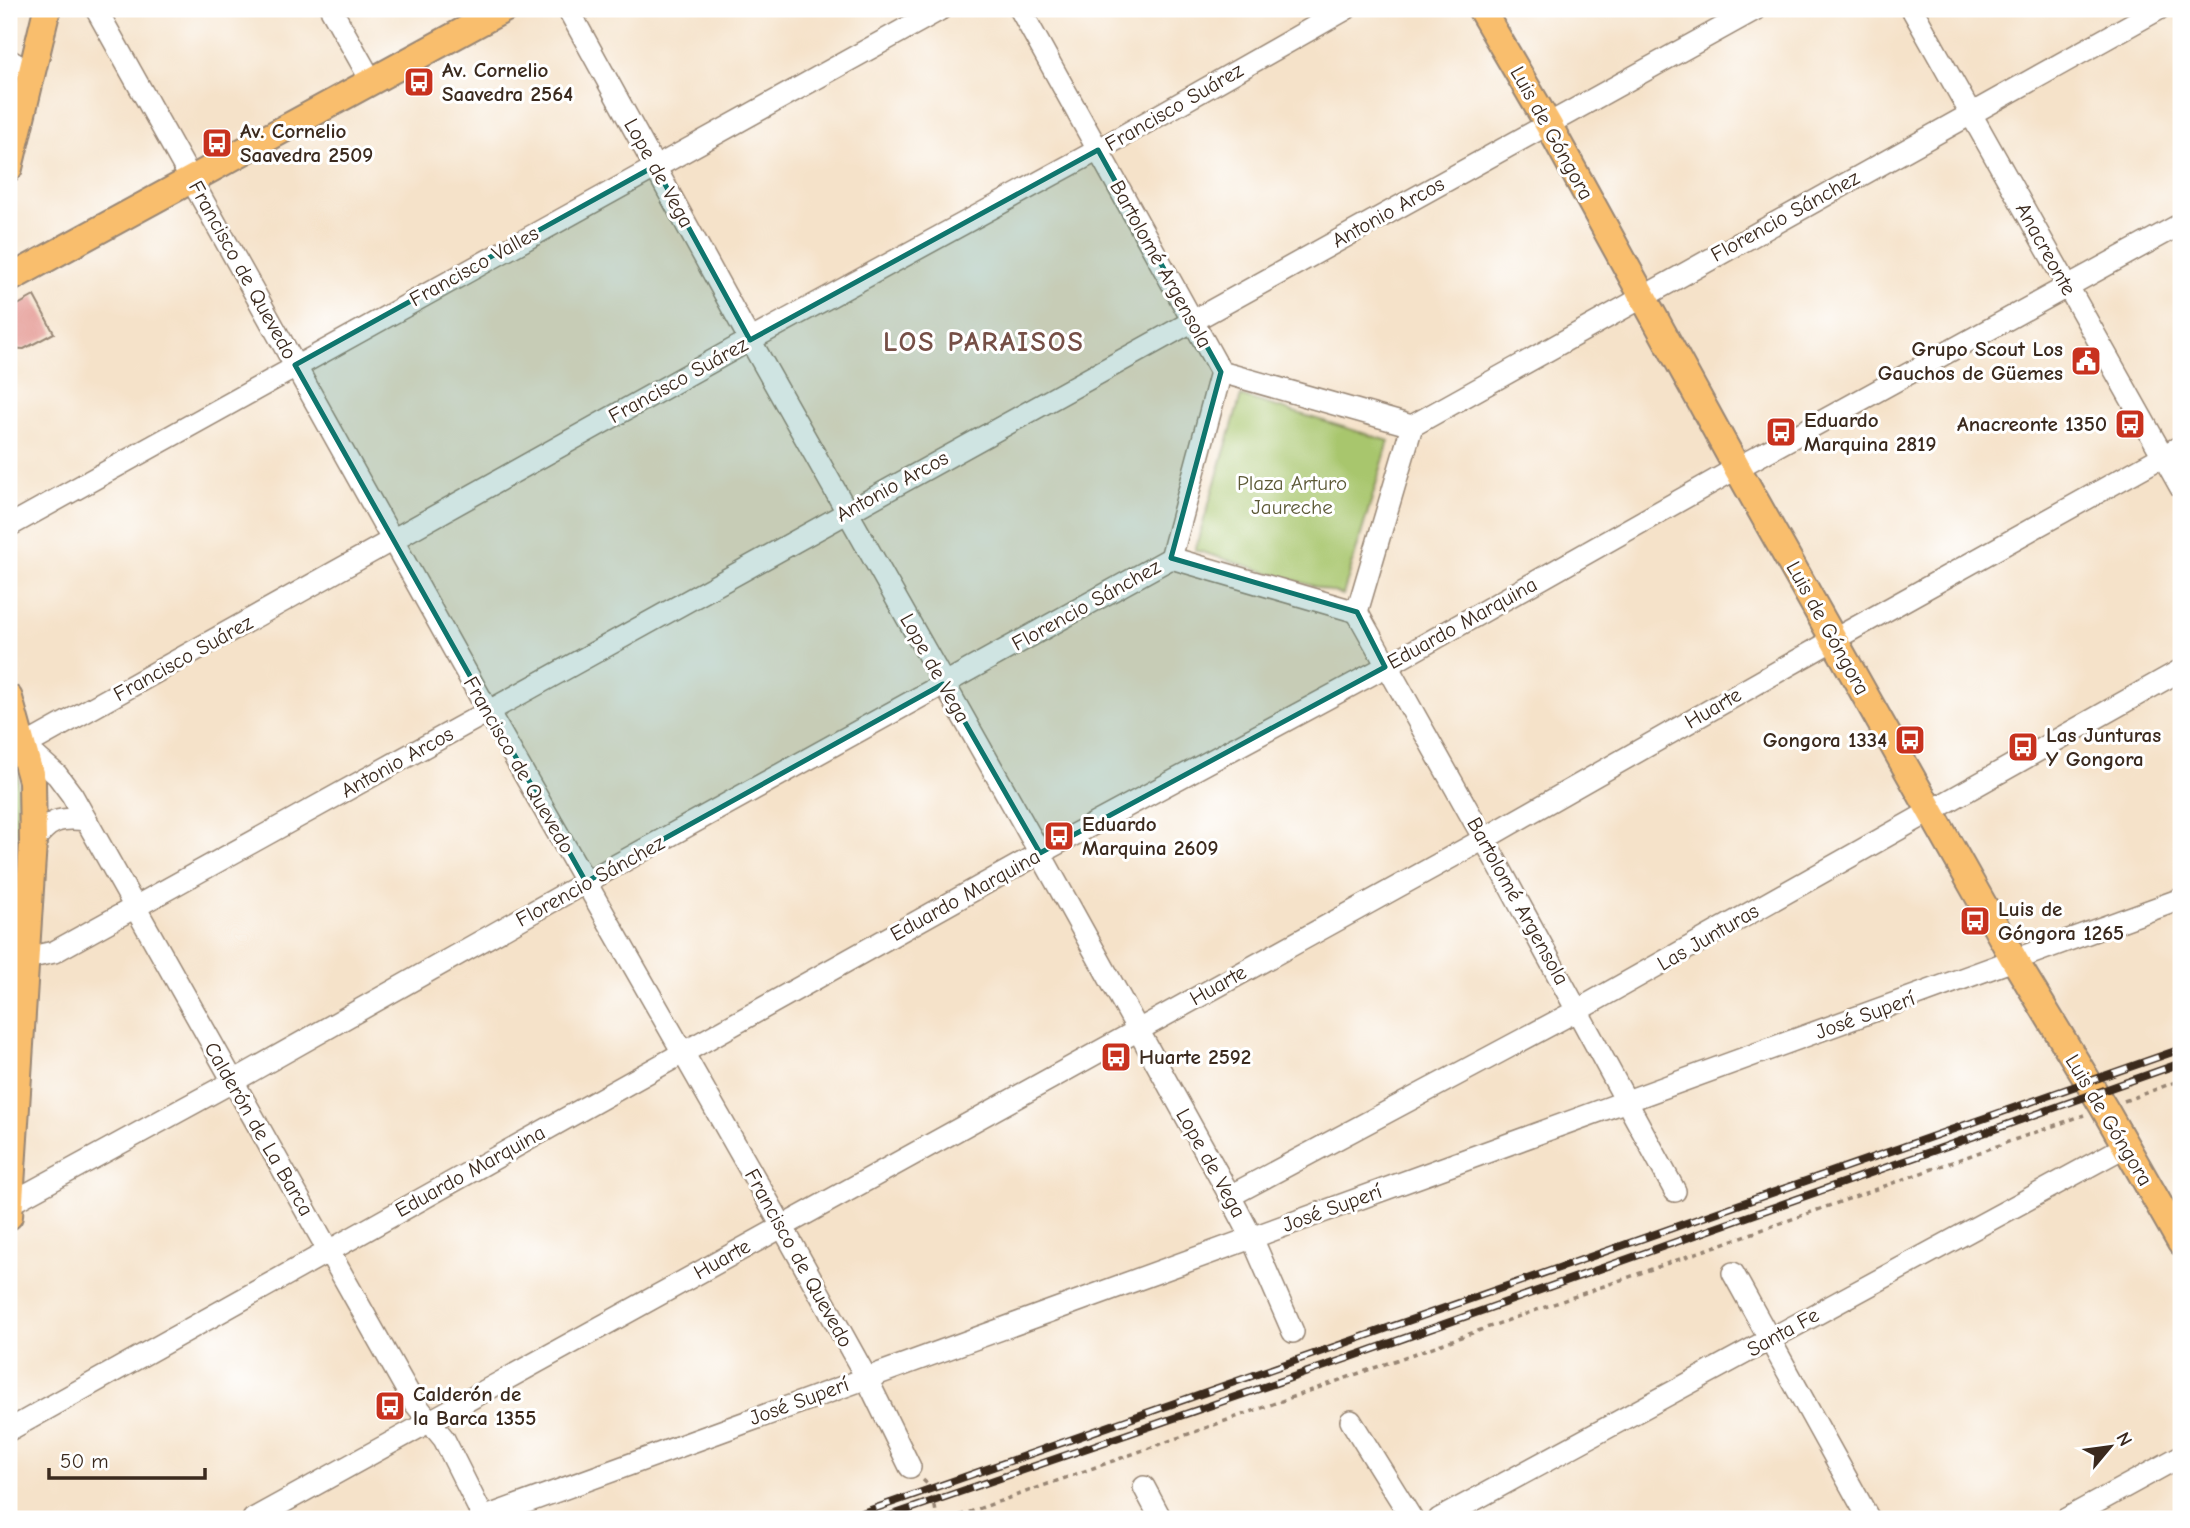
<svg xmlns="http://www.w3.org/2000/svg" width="2190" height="1528" font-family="'Comic Neue',sans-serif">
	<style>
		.green { fill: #a8c66d; stroke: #727846; stroke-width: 2 }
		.building { fill: #e3958f }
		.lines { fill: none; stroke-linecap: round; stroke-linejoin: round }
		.minor-casing { stroke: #988674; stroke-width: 24 }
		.major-casing { stroke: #988674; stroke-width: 30 }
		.path { stroke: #988674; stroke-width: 3.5; stroke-dasharray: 5 5; stroke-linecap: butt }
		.minor { stroke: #fff; stroke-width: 21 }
		.major { stroke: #f9be6d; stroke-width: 26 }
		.rail-casing { stroke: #3b2a1e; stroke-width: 8 }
		.rail { stroke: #fff; stroke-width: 5; stroke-dasharray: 16; stroke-linecap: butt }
		.marked { fill: #0f766e; fill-opacity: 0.2; stroke: #0f766e; stroke-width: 5; stroke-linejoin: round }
		.labels { text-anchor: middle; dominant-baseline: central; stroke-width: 6; stroke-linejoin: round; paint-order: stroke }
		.poi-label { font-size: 21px; font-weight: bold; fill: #3b2a1e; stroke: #fff; text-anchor: start }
		.street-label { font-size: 21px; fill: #3b2a1e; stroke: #fff }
		.park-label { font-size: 21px; fill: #5c5936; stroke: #fff }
		.district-label { font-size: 28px; font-weight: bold; letter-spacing: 2px; fill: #764f46; stroke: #fff }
	</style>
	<rect width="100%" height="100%" fill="#fff"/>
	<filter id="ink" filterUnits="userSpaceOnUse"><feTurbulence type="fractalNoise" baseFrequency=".0143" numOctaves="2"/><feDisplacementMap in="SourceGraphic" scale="14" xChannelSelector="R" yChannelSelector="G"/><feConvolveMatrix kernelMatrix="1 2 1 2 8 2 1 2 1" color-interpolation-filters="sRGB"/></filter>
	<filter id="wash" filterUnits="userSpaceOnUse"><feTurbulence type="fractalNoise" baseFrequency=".00686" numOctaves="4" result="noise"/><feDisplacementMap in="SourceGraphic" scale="28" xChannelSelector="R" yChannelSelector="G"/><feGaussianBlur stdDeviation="1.57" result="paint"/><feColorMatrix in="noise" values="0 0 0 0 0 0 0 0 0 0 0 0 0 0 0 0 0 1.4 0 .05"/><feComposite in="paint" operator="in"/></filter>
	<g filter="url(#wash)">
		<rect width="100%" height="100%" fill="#f5e2c9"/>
		<g class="green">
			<path d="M1241 396 1389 441 1343 595 1195 550Z"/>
			<path d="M15 763 18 770 15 925 11 934 9 931V764Z"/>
		</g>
		<g id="blocks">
			<path class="building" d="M34 296 54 333 24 349 9 348V310Z"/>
		</g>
	</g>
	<g filter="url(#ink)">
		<use href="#blocks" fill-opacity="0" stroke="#988674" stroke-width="2"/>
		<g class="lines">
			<g class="minor-casing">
				<g id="minor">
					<path d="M96 9 488 711 782 1226 866 1377 910 1467"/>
					<path d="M331 9 372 82"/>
					<path d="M568 9 750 340 1040 853 1230 1196 1252 1238 1293 1332"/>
					<path d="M1020 9 1221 372"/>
					<path d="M1912 9 2181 488"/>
					<path d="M9 60 32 74"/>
					<path d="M1221 372 1412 426"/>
					<path d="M9 526 941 9"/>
					<path d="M1171 558 1221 372"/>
					<path d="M1357 612 1412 426 2159 9"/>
					<path d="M1357 612 1484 839 1675 1191"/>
					<path d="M24 746 57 775 72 795 413 1401 444 1439 484 1519"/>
					<path d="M9 750 24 746 750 340 1098 150 1346 9"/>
					<path d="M33 842C49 820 59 817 86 820"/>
					<path d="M9 962 54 952 1756 9"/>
					<path d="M1230 1196 1578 1010 2181 670"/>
					<path d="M9 1204 232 1082 586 882 1171 558 1357 612"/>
					<path d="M1733 1273 1869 1519"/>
					<path d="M1351 1421 1412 1519"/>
					<path d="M9 1430 1040 853 1385 667 1737 468 2181 224"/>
					<path d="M1144 1487 1161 1519"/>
					<path d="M483 1518 2181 899"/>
					<path d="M253 1519 1484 839 1835 639 2181 446"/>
					<path d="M1439 1519 2126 1146"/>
					<path d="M2066 1519 2181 1456"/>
				</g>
			</g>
			<g class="major-casing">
				<g id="major">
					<path d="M1481 9 1548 124 1737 468 2015 961 2104 1108 2181 1243"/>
					<path d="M9 168 47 9"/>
					<path d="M9 279 504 9"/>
					<path d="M9 698 32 781 33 842 9 1216"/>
				</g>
			</g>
			<g class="path">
				<path d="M2124 1101 2181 1080"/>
				<path d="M923 1480 932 1488 937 1519"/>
				<path d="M950 1519 2084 1115"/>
			</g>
			<use href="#minor" class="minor"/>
			<use href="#major" class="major"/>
			<g class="rail-casing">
				<g id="rail">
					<path d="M845 1519 2181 1049"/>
					<path d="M881 1519 1351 1357 2181 1063"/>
				</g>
			</g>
			<use href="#rail" class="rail"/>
		</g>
	</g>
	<path class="marked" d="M1098 150 1221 372 1171 558 1357 612 1385 667 1040 853 943 684 586 882 295 365 655 166 750 340Z"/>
	<defs>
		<g id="bus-square" transform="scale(1.575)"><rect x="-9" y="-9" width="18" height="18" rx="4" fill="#c8321e" stroke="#fff"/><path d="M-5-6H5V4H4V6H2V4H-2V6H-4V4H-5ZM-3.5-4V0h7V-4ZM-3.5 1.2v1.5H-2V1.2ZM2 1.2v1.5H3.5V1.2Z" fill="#fff"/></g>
		<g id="civic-square" transform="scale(1.575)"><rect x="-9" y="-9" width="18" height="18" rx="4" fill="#c8321e" stroke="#fff"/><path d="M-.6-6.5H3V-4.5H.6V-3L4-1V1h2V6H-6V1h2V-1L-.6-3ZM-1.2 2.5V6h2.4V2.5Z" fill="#fff"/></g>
	</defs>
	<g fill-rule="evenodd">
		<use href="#bus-square" x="419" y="82"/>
		<use href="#bus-square" x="217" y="143"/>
		<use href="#civic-square" x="2086" y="361"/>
		<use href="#bus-square" x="2130" y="424"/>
		<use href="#bus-square" x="1781" y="432"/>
		<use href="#bus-square" x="1910" y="740"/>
		<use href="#bus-square" x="2023" y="747"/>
		<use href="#bus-square" x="1059" y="836"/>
		<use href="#bus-square" x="1975" y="921"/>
		<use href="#bus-square" x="1116" y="1057"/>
		<use href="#bus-square" x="390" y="1406"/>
	</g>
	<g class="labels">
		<g class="poi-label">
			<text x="442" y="70">Av. Cornelio<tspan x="442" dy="24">Saavedra 2564</tspan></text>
			<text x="240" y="131">Av. Cornelio<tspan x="240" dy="24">Saavedra 2509</tspan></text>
			<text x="2063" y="349" text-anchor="end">Grupo Scout Los<tspan x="2063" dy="24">Gauchos de Güemes</tspan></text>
			<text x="1804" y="420">Eduardo<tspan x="1804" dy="24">Marquina 2819</tspan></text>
			<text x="2107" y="424" text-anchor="end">Anacreonte 1350</text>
			<text x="2046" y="735">Las Junturas<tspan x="2046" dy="24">Y Gongora</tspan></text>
			<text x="1887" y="740" text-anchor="end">Gongora 1334</text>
			<text x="1082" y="824">Eduardo<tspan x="1082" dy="24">Marquina 2609</tspan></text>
			<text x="1998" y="909">Luis de<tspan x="1998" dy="24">Góngora 1265</tspan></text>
			<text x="1139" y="1057">Huarte 2592</text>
			<text x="413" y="1394">Calderón de<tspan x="413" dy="24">la Barca 1355</tspan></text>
		</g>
		<g class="street-label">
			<text transform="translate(1174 107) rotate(-30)">Francisco Suárez</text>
			<text transform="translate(1552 133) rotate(61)">Luis de Góngora</text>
			<text transform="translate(659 173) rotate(61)">Lope de Vega</text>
			<text transform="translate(1388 212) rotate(-29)">Antonio Arcos</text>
			<text transform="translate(1785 216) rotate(-29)">Florencio Sánchez</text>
			<text transform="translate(2046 249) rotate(61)">Anacreonte</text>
			<text transform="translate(1161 264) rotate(61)">Bartolomé Argensola</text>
			<text transform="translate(474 266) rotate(-29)">Francisco Valles</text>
			<text transform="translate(243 270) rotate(61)">Francisco de Quevedo</text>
			<text transform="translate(678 380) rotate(-29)">Francisco Suárez</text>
			<text transform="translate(892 486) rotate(-29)">Antonio Arcos</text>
			<text transform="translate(1086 605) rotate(-29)">Florencio Sánchez</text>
			<text transform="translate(1462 623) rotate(-29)">Eduardo Marquina</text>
			<text transform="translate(1828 628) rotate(61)">Luis de Góngora</text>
			<text transform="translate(183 658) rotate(-29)">Francisco Suárez</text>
			<text transform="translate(935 668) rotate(61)">Lope de Vega</text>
			<text transform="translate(1713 708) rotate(-30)">Huarte</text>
			<text transform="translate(397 762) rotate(-29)">Antonio Arcos</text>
			<text transform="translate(519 765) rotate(60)">Francisco de Quevedo</text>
			<text transform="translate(590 881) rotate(-29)">Florencio Sánchez</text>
			<text transform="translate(965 895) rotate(-29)">Eduardo Marquina</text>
			<text transform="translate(1518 901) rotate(61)">Bartolomé Argensola</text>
			<text transform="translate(1708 937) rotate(-30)">Las Junturas</text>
			<text transform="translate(1218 985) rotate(-29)">Huarte</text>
			<text transform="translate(1865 1015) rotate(-20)">José Superí</text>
			<text transform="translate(2109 1120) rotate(59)">Luis de Góngora</text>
			<text transform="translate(259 1129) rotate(60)">Calderón de La Barca</text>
			<text transform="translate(1211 1163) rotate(61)">Lope de Vega</text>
			<text transform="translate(470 1171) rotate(-29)">Eduardo Marquina</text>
			<text transform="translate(1332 1208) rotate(-20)">José Superí</text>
			<text transform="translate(799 1258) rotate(61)">Francisco de Quevedo</text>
			<text transform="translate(722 1259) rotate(-29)">Huarte</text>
			<text transform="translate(1783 1332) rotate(-29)">Santa Fe</text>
			<text transform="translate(799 1401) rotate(-20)">José Superí</text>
		</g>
		<g class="park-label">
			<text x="1292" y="483">Plaza Arturo<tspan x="1292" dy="24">Jaureche</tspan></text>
		</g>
		<g class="district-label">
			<text x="984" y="342">LOS PARAISOS</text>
		</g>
	</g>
	<rect width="2190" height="1528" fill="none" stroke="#fff" stroke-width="35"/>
	<g transform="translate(2110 1447) rotate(61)" stroke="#ffffff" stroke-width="5" paint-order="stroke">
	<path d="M0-5L12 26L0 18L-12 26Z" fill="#3b2a1e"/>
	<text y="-10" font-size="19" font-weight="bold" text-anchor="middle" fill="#3b2a1e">N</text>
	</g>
	<path d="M49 1468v10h156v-10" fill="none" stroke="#3b2a1e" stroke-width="3.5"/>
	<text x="60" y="1468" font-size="21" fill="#3b2a1e" stroke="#ffffff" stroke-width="5" paint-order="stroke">50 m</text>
</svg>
